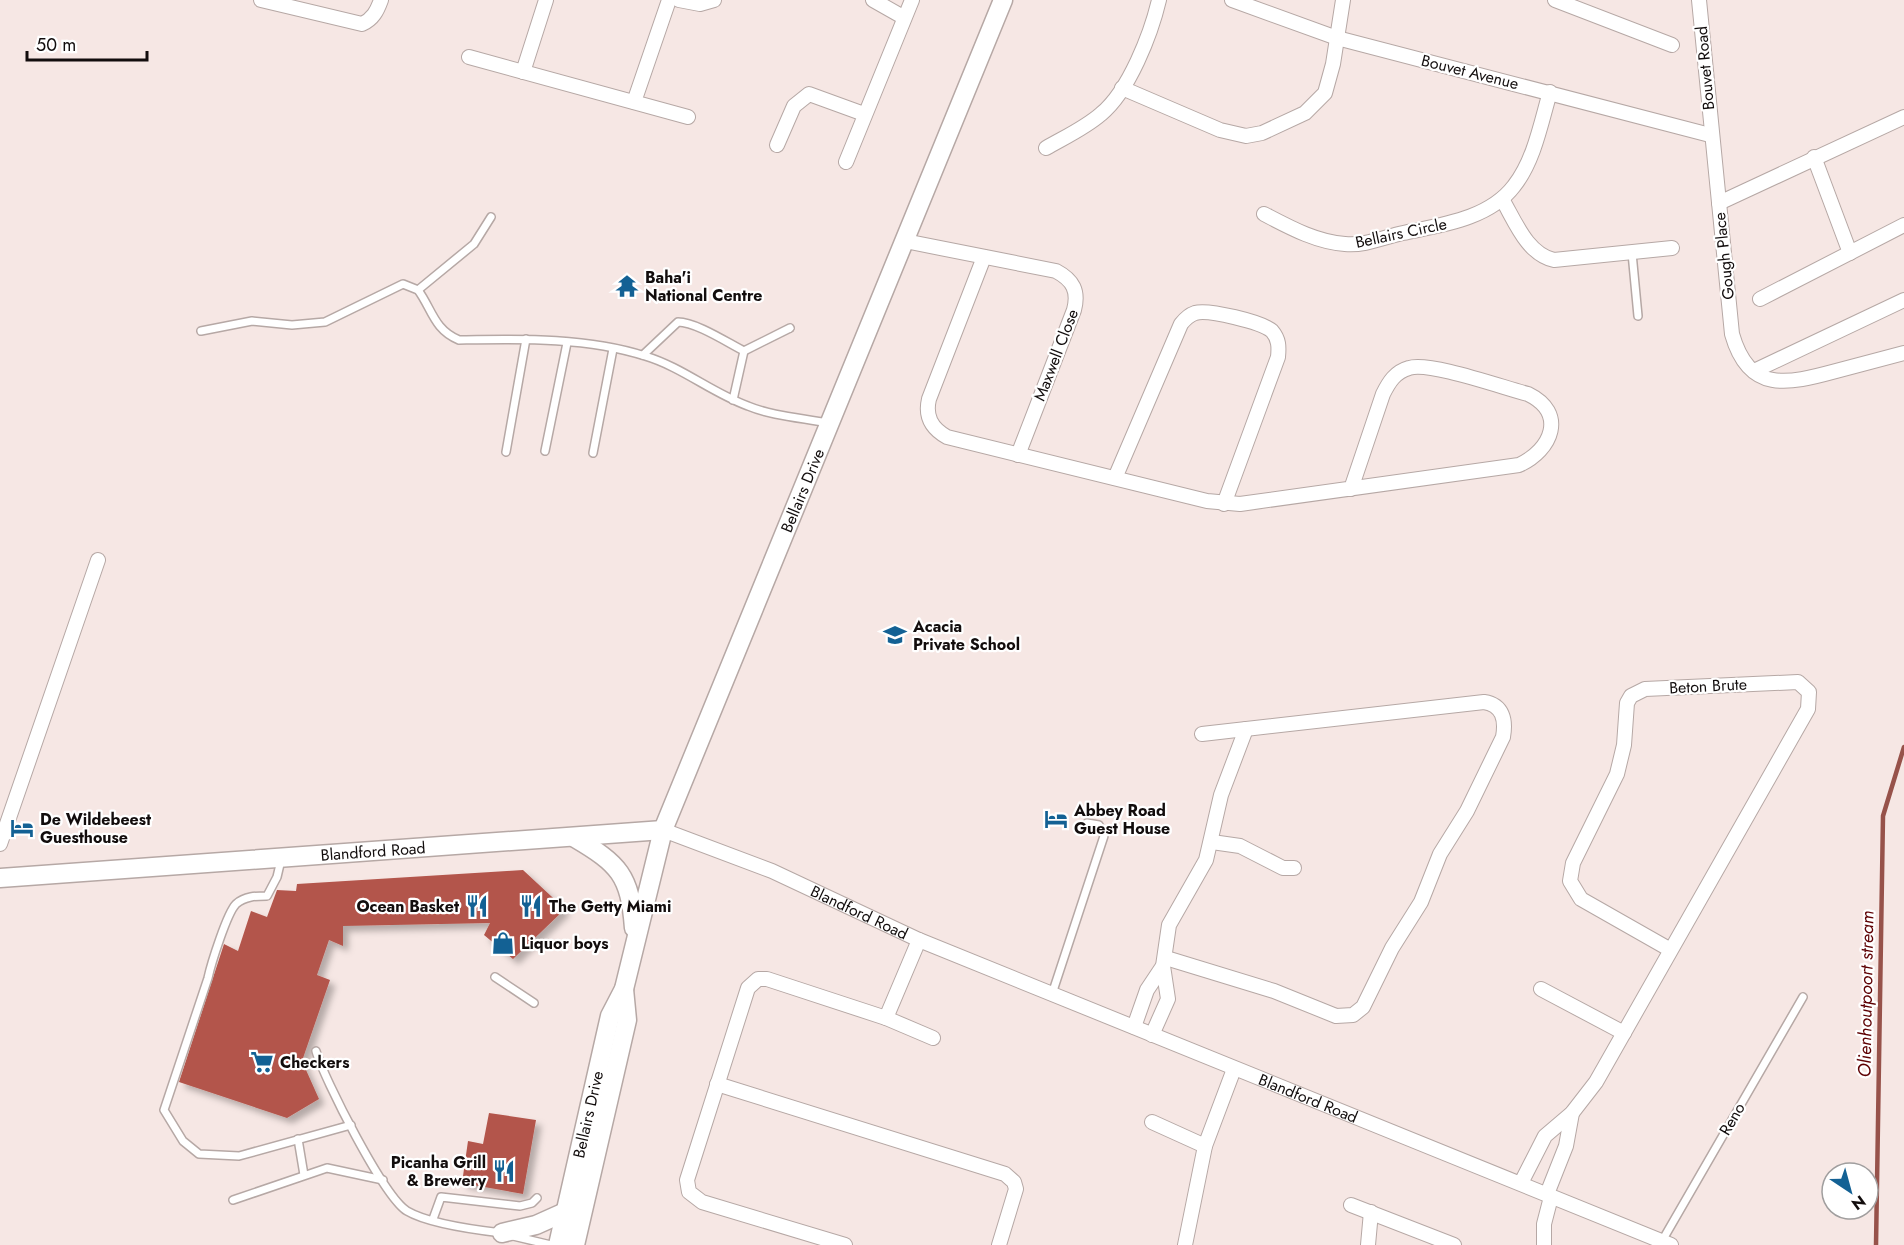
<svg xmlns="http://www.w3.org/2000/svg" width="1904" height="1245" font-family="Jost,sans-serif">
	<style>
		.lines { fill: none; stroke-linecap: round; stroke-linejoin: round }
		.stream { stroke: #97524a; stroke-width: 4.5 }
		.building { fill: #b3554b; filter: url(#shadow) }
		.lane-casing { stroke: #b6a8a5; stroke-width: 10 }
		.street-casing { stroke: #b6a8a5; stroke-width: 16 }
		.secondary-casing { stroke: #b6a8a5; stroke-width: 21 }
		.lane { stroke: #fff; stroke-width: 7 }
		.street { stroke: #fff; stroke-width: 14 }
		.secondary { stroke: #fff; stroke-width: 18 }
		.labels { text-anchor: middle; dominant-baseline: central; stroke-width: 4.5; stroke-linejoin: round; paint-order: stroke }
		.street-label { font-size: 16px; fill: #120d0d; stroke: #fff }
		.poi-label { font-size: 16px; font-weight: bold; fill: #120d0d; stroke: #fff; text-anchor: start }
		.water-label { font-size: 18px; font-style: italic; fill: #5e0003; stroke: #fff }
	</style>
	<defs>
		<filter id="shadow"><feDropShadow dx="5.5" dy="5.5" stdDeviation="3" flood-color="#0004"/></filter>
	</defs>
	<rect width="100%" height="100%" fill="#f6e7e4"/>
	<g class="lines">
		<path class="stream" d="M1876 1245 1883 816 1904 747"/>
	</g>
	<g class="building">
		<path d="M523 870 565 909 513 959 484 935 490 923 343 926V946L329 940 317 975 330 980 302 1061 319 1099 287 1118 179 1082 224 944 238 951 251 911 267 917 277 890 296 891 297 884Z"/>
		<path d="M489 1113 536 1120 523 1194 462 1183 468 1141 483 1144Z"/>
	</g>
	<g class="lines">
		<g class="lane-casing">
			<g id="lane">
				<path d="M1632 253 1638 316"/>
				<path d="M418 290 474 244 491 217"/>
				<path d="M201 331 252 321 292 325 325 322 403 284 418 290C432 309 434 330 459 340 519 339 586 337 645 356 682 367 712 393 748 406 772 416 802 418 828 423"/>
				<path d="M744 351 790 328"/>
				<path d="M643 355 678 322C696 322 728 343 744 351L733 400"/>
				<path d="M545 451 567 343"/>
				<path d="M506 452 526 339"/>
				<path d="M593 453 613 349"/>
				<path d="M281 860 277 877 267 896C256 896 245 896 236 904 227 913 211 964 208 978L164 1110 183 1141 199 1154 239 1156 351 1125"/>
				<path d="M495 977 534 1003"/>
				<path d="M1052 994 1104 836 1099 825 1087 823"/>
				<path d="M316 1051C324 1079 384 1197 407 1211 429 1224 476 1230 502 1233"/>
				<path d="M298 1139 304 1175"/>
				<path d="M233 1200 327 1168 383 1180"/>
				<path d="M433 1219 441 1197 520 1206 532 1203 537 1198"/>
				<path d="M513 1236 551 1245"/>
				<path d="M1662 1241 1803 997"/>
			</g>
		</g>
		<g class="street-casing">
			<g id="street">
				<path d="M261 0 362 24C373 19 377 11 381 0"/>
				<path d="M679 0 700 4 714 0"/>
				<path d="M873 0 903 17"/>
				<path d="M1232 0 1337 38 1710 135"/>
				<path d="M1555 0 1672 45"/>
				<path d="M1699 0 1732 334C1749 394 1788 384 1836 371 1859 365 1881 359 1904 353"/>
				<path d="M469 57 688 117"/>
				<path d="M523 72 546 0"/>
				<path d="M1122 88 1220 130 1246 136 1262 133 1305 113 1325 93 1333 64 1343 0"/>
				<path d="M634 102 669 0"/>
				<path d="M777 145 794 106 809 94 864 114"/>
				<path d="M1046 148C1065 137 1085 128 1101 114 1129 91 1151 34 1159 0"/>
				<path d="M1814 157 1850 253"/>
				<path d="M846 162 912 0"/>
				<path d="M1502 199C1515 221 1527 254 1554 260L1672 248"/>
				<path d="M1719 203 1904 117"/>
				<path d="M1264 214C1289 227 1316 242 1345 244 1365 246 1384 237 1403 233 1441 225 1489 219 1514 186 1534 161 1541 123 1550 92"/>
				<path d="M905 241 1056 271C1073 280 1079 291 1074 310L1018 455"/>
				<path d="M984 257 929 399C925 416 931 428 947 437L1207 501 1240 504 1519 465C1552 450 1567 413 1528 394 1504 388 1429 361 1409 368 1395 372 1389 382 1383 394L1351 489"/>
				<path d="M1760 299 1904 225"/>
				<path d="M1754 371 1904 300"/>
				<path d="M1115 478 1181 324C1185 319 1189 315 1195 313 1208 309 1262 322 1272 331 1279 339 1279 347 1278 357L1224 504"/>
				<path id="s1" d="M663 830 772 871 919 940 1671 1245"/>
				<path d="M1212 842 1240 846 1283 868H1294"/>
				<path d="M0 844 98 560"/>
				<path d="M1166 958 1274 991 1336 1016 1353 1015 1363 1007 1392 948 1421 902 1440 854 1467 811 1503 737C1506 720 1503 705 1484 702L1202 734"/>
				<path d="M1541 989 1624 1033"/>
				<path d="M886 1018 919 940"/>
				<path d="M1134 1027 1147 990 1163 966 1169 925 1206 860 1221 795 1246 729"/>
				<path d="M1152 1035 1168 999 1163 966"/>
				<path d="M717 1084 1005 1174 1014 1182 1016 1189 999 1245"/>
				<path d="M1152 1122 1205 1146"/>
				<path d="M1521 1183 1545 1136 1572 1113 1596 1082 1808 709 1809 692 1798 682 1645 689 1631 696 1627 703 1624 745 1617 774 1573 863 1570 881 1581 899 1669 949"/>
				<path d="M1547 1194 1566 1146 1572 1113"/>
				<path d="M1351 1205 1454 1245"/>
				<path d="M845 1245 702 1202 689 1192 687 1180 748 988 758 979H767L886 1018 933 1038"/>
				<path d="M1185 1245 1205 1146 1234 1069"/>
				<path d="M1368 1245 1371 1212"/>
				<path d="M1544 1245V1224L1551 1197"/>
			</g>
		</g>
		<g class="secondary-casing">
			<g id="secondary">
				<path d="M575 838C619 864 630 875 634 928"/>
				<path id="s2" d="M0 878 663 830"/>
				<path d="M502 1233 536 1225 565 1212"/>
				<path id="s3" d="M558 1245 610 1016 624 989 663 830 1003 0"/>
				<path d="M575 1245 627 1020 624 989"/>
			</g>
		</g>
		<use href="#lane" class="lane"/>
		<use href="#street" class="street"/>
		<use href="#secondary" class="secondary"/>
	</g>
	<defs>
		<g id="temple-bare" transform="scale(1.8)"><path d="M0-6L5-2H3V0L6.5 2.5H4V6H1.5V3h-3V6H-4V2.5H-6.5L-3 0V-2H-5Z" fill="#136194" stroke="#fff" stroke-width="2.5" paint-order="stroke"/></g>
		<g id="school-bare" transform="scale(1.8)"><path d="M0-5L7-2L0 1L-7-2ZM-4 1L0 2.5L4 1V4Q0 6-4 4Z" fill="#136194" stroke="#fff" stroke-width="2.5" paint-order="stroke"/></g>
		<g id="hotel-bare" transform="scale(1.8)"><path d="M-6-4.5h1.5V1H6V5H4.5V3h-9V5H-6ZM-4 0a1.8 1.8 0 1 1 3.6 0ZM.5 0V-2.5h3Q6-2.5 6 0Z" fill="#136194" stroke="#fff" stroke-width="2.5" paint-order="stroke"/></g>
		<g id="restaurant-bare" transform="scale(1.8)"><path d="M-5-6h1v4h1v-4h1v4h1v-4h1v5L-1.5 .5V6h-2V.5L-5-1ZM5-6V6H3V1.5H1.5Q1.5-4 5-6Z" fill="#136194" stroke="#fff" stroke-width="2.5" paint-order="stroke"/></g>
		<g id="shop-bare" transform="scale(1.8)"><path d="M-5-2.5h2.3a2.7 3.5 0 0 1 5.4 0H5L5.5 6h-11ZM-1.5-2.5h3a1.5 2.3 0 0 0-3 0Z" fill="#136194" stroke="#fff" stroke-width="2.5" paint-order="stroke"/></g>
		<g id="supermarket-bare" transform="scale(1.8)"><path d="M-6-5.5h2.5l.6 2H6L4.5 2H-2.5L-4.4-4H-6ZM-1.5 3.2a1.3 1.3 0 1 0 .1 0ZM3 3.2a1.3 1.3 0 1 0 .1 0Z" fill="#136194" stroke="#fff" stroke-width="2.5" paint-order="stroke"/></g>
	</defs>
	<g fill-rule="evenodd">
		<use href="#temple-bare" x="627" y="286"/>
		<use href="#school-bare" x="895" y="635"/>
		<use href="#hotel-bare" x="1056" y="819"/>
		<use href="#hotel-bare" x="22" y="828"/>
		<use href="#restaurant-bare" x="477" y="906"/>
		<use href="#restaurant-bare" x="531" y="906"/>
		<use href="#shop-bare" x="503" y="943"/>
		<use href="#supermarket-bare" x="262" y="1062"/>
		<use href="#restaurant-bare" x="504" y="1171"/>
	</g>
	<g class="labels">
		<g class="street-label">
			<text transform="translate(1705 68) rotate(-95)">Bouvet Road</text>
			<text transform="translate(1470 72) rotate(14)">Bouvet Avenue</text>
			<text transform="translate(1401 233) rotate(-12)">Bellairs Circle</text>
			<text transform="translate(1724 256) rotate(-96)">Gough Place</text>
			<text transform="translate(1056 355) rotate(-69)">Maxwell Close</text>
			<text stroke="none"><textPath href="#s3" startOffset="796">Bellairs Drive</textPath></text>
			<text transform="translate(1708 686) rotate(-3)">Beton Brute</text>
			<text stroke="none"><textPath href="#s2" startOffset="374">Blandford Road</textPath></text>
			<text stroke="none"><textPath href="#s1" startOffset="213">Blandford Road</textPath></text>
			<text stroke="none"><textPath href="#s1" startOffset="699">Blandford Road</textPath></text>
			<text stroke="none"><textPath href="#s3" startOffset="134">Bellairs Drive</textPath></text>
			<text transform="translate(1732 1119) rotate(-60)">Reno</text>
		</g>
		<g class="poi-label">
			<text x="645" y="277">Baha'i<tspan x="645" dy="18">National Centre</tspan></text>
			<text x="913" y="626">Acacia<tspan x="913" dy="18">Private School</tspan></text>
			<text x="1074" y="810">Abbey Road<tspan x="1074" dy="18">Guest House</tspan></text>
			<text x="40" y="819">De Wildebeest<tspan x="40" dy="18">Guesthouse</tspan></text>
			<text x="459" y="906" text-anchor="end">Ocean Basket</text>
			<text x="549" y="906">The Getty Miami</text>
			<text x="521" y="943">Liquor boys</text>
			<text x="280" y="1062">Checkers</text>
			<text x="486" y="1162" text-anchor="end">Picanha Grill<tspan x="486" dy="18">&amp; Brewery</tspan></text>
		</g>
		<g class="water-label">
			<text transform="translate(1866 994) rotate(-89)">Olienhoutpoort stream</text>
		</g>
	</g>
	<g transform="translate(1850 1191) rotate(144)"><circle r="28" fill="#ffffff" stroke="#a09e9e" stroke-width="1.5"/>
	<path d="M0-4.5L10 22L0 15L-10 22Z" fill="#136194"/>
	<text y="-9" font-size="16" font-weight="bold" text-anchor="middle" fill="#120d0d">N</text>
	</g>
	<path d="M27 51v9h120v-9" fill="none" stroke="#120d0d" stroke-width="3"/>
	<text x="36" y="51" font-size="18" fill="#120d0d" stroke="#ffffff" stroke-width="4.5" paint-order="stroke">50 m</text>
</svg>
